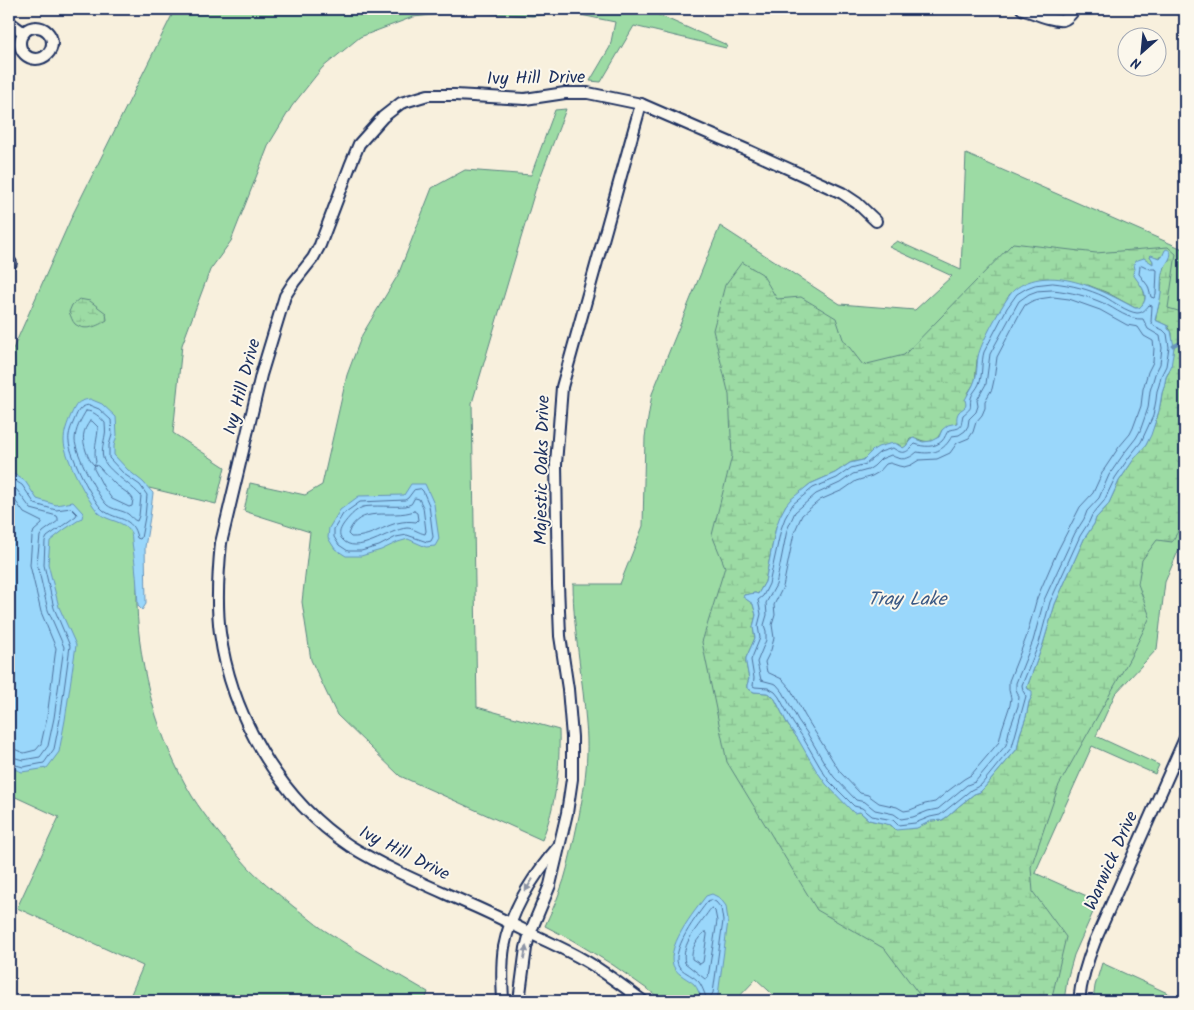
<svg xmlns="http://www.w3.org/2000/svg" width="1194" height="1010" font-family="Kalam,sans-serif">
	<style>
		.green { fill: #9cdba4; stroke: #5c8581 }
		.wetland { fill: url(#wetland-marsh); stroke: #5c8581; fill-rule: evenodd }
		.water { fill: #9ad7fb; stroke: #6794bc }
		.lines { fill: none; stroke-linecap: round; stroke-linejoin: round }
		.shore { stroke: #4e729d; stroke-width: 1 }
		.stream { stroke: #6794bc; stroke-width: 3 }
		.minor-casing { stroke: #1b2f5e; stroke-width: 14 }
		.minor { stroke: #fbf7ec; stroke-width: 10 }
		.oneway { fill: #8b93a5 }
		.labels { text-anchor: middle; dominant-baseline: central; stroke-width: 4; stroke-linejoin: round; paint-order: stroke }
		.street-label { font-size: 18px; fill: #1b2f5e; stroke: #fbf7ec }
		.water-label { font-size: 19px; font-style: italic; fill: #3b5985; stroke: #fbf7ec }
	</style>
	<defs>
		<pattern id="wetland-marsh" width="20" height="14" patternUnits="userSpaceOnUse" patternTransform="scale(1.25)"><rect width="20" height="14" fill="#9cdba4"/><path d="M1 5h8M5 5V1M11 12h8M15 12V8" fill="none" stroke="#86bc90"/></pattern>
	</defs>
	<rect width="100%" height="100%" fill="#f8f0dd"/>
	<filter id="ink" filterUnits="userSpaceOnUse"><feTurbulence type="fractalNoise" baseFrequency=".02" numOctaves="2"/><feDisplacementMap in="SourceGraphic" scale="10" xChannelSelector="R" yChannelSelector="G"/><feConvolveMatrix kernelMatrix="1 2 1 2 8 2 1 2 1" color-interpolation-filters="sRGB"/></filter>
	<g filter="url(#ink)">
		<g class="green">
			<path d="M175 9H645L727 45 726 48 634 26 601 82 590 81 610 47 615 22 566 12 532 16 462 12 413 17 360 37 322 68 292 106 269 144 231 241 210 270 182 345 173 433 225 467 216 504 149 488C143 527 136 566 137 605 139 671 158 739 192 796 206 818 223 839 241 859 256 877 276 892 294 907 304 914 314 923 324 930 358 952 394 972 428 992L425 1001H128L143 966 17 908 59 817 9 794V358L73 214Z"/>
			<path d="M566 109 535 191 472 403 477 707 559 730C560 768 556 805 542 840L400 776 337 715 311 660 302 602 310 532 244 511 250 483 305 495 322 485 347 375 362 335 398 275 432 188 465 170 531 175 555 110Z"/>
			<path d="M966 154 1185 250V535L1165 582 1157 649 1115 694 1096 736 1159 765 1155 774 1092 746 1035 873 1098 901 1074 955 1067 980 1064 1001H780L756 979 735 1001H664L613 965 572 940 545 926C550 914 556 903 560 891 566 876 569 860 573 844 582 804 590 764 586 724 583 677 573 631 573 584H620L643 526 645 437 652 394 720 226 840 304 915 310 952 276 889 247 897 241 961 270Z"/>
			<path d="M1102 963 1185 1001H1093L1095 986Z"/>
		</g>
		<g class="wetland">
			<path d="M1013 243 1096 253 1168 247 1176 254 1168 308 1185 313V519L1172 542 1157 540 1142 560 1138 584 1150 617 1130 658 1059 785 1031 867 1033 892 1066 937 1051 1001H924L885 949 817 910 727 762 702 642 725 567 712 535 732 456 729 395 713 330 725 285 742 262 762 274 777 299 801 297 836 318 843 339 863 365 904 355ZM1164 254 1170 258C1160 271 1163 282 1160 297 1159 305 1157 312 1155 320L1168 326 1172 333V340L1174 347 1169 372 1166 377 1164 387 1162 393 1161 401 1157 418 1146 445 1134 459 1119 481 1108 505 1096 518 1094 524 1084 539 1055 604 1043 644 1027 687 1032 696 1029 702 1026 717 1020 734 1017 749 984 788 980 792 974 794 959 806 948 816 942 820 931 821 916 828 894 829 891 825 869 820 860 812H854L798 739 788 725 775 699 771 694 767 693 754 692 747 688V685L749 679 746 663V658L755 638 753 627 756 615 753 604 745 598 744 595 755 593 758 594 765 582 776 527 786 505 810 484 835 473 850 463 863 460 873 450 898 444 903 448 906 447 910 439 916 438C927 444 937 443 942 430L957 423 959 412 966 407 968 393 975 382 977 360 987 335 1010 294 1088 285 1108 293 1135 308H1139C1153 297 1139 284 1133 273L1136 269 1146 259 1148 262 1153 264V261L1150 256C1156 257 1160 259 1164 254Z"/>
			<path d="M79 299 90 301 106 313 107 320C98 326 85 332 75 324 72 321 71 316 69 312L72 305Z"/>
		</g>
		<g class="water">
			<path d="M1167 249C1177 254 1164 264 1162 273 1161 279 1161 286 1161 293 1160 302 1157 311 1155 320L1168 326V329L1171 331 1174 347 1171 367 1166 377 1164 387 1162 393 1159 411 1151 435 1146 445 1134 459 1119 481 1108 505 1096 518 1094 524 1084 539 1055 604 1043 644 1027 687 1028 689 1032 691V696L1029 702 1026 717 1020 734 1017 749 984 788 980 792 974 794 959 806 948 816 942 820 931 821 917 828 896 830 891 825 869 820 860 812 854 813 826 784 816 770 798 739 788 725 775 699 771 695 767 693 754 692 747 688V685L749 679 746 663V658L755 638 753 627 756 615 753 604 743 597 744 595 755 593 758 594 765 582 776 527 780 516 786 505 790 500 810 484 835 473 850 463 863 460 873 450 878 447 889 444 895 443 903 448C908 446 908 441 913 438L923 442 931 441 939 437 942 430 948 425 957 423C957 420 956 416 959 412 963 407 968 409 965 400 968 393 973 387 975 380 978 370 976 359 980 350 984 338 1006 297 1014 290 1049 262 1102 290 1135 308H1139C1153 297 1140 285 1133 274L1135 269 1134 264 1135 261 1144 258 1153 264V261L1150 256 1151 255 1159 258 1162 257 1165 250Z"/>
			<path d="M90 399 102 404 116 417 117 435 114 446V455L128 470 143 482 153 493 150 517 145 547 146 604 142 610 138 606C137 587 136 568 133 549 132 544 132 537 131 533 125 520 108 522 99 513 88 502 64 456 64 441 64 432 67 424 71 415 76 404 77 401 90 399Z"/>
			<path d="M9 471 25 481 37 499 56 505 73 502 83 513 82 518 65 529 50 541 48 564 59 607 76 645 65 720 59 752 47 768 22 772 9 767Z"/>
			<path d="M411 484H425L434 504 436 519 439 539 435 546 426 547 408 539 398 542 381 550 361 556H346L335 549 328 538 329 528 340 510 359 496 404 495Z"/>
			<path d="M712 894 720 898 726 906 728 921 718 995 714 1001H703C700 996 698 988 694 984 688 979 679 975 675 969 662 950 695 911 706 896Z"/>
		</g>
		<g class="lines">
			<g class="shore">
				<path d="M1142 265 1150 269H1155L1157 270 1156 294 1154 298 1151 297 1148 286 1139 274 1140 266Z"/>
				<path d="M1053 283C1072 285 1088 289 1105 297 1114 302 1127 312 1137 313 1143 313 1146 309 1149 305L1152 306 1151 322 1154 326 1163 330 1167 334 1169 347 1166 366 1161 376 1159 385 1157 391 1156 400 1153 416 1141 442 1130 456 1115 478 1104 501 1092 515 1089 522 1080 536 1050 602 1039 643 1022 685 1023 691 1026 696 1012 747 981 785 971 790 940 815 930 817 915 823 898 825 893 820 872 816 862 808 854 806 829 781 820 767 802 736 793 723 779 697 775 692 768 688 755 687 753 686 754 678 751 660 760 638 758 626 761 614 758 600 763 596 769 584 781 529 785 518 793 504 813 488 837 478 851 468 866 464 880 452 893 448C904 456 907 452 915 444 923 447 935 448 942 441 945 438 946 433 949 430 964 428 960 427 963 415 974 406 969 409 971 398 972 393 977 389 979 384 983 374 981 362 984 352L1007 308 1017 294 1027 288 1035 285Z"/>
				<path d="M1053 290C1071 292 1087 296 1103 303 1116 309 1128 320 1143 319L1148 329 1160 336 1162 348 1160 364 1155 374 1150 391 1148 408 1140 431 1136 438 1125 452 1109 475 1099 498 1087 511 1084 519 1075 533 1044 600 1033 641 1016 683V689L1019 697 1018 706 1009 731 1006 745 985 770 975 782 967 785 938 809 928 811 913 817 901 819 894 814 875 810 865 802 856 800 834 777 825 764 807 733 798 720 783 692 776 684 761 680 757 662 766 640V631L764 625 767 615 766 603 776 585 787 530 795 512 816 494 840 483 853 474 868 470 874 466 881 459 891 455C901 461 908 460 917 452 933 455 944 451 952 436L959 435 965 431 968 426 969 419 976 412 978 406 977 400 986 384 990 354 1019 301 1029 294 1037 291Z"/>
				<path d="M1053 297 1069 299 1100 310 1127 325 1138 327 1144 336 1153 341 1154 348 1153 362 1148 372 1143 389 1141 406 1133 428 1130 434 1119 447 1103 471 1093 493 1080 507 1057 552 1037 598 1026 638 1009 681V690L1011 698 1010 705 1002 729 999 742 971 775 964 779 948 791 935 802 925 804 910 810 904 811 897 807 879 803 868 795 860 793 840 772 805 716 790 688 782 679 767 672 765 662 771 650 774 638 772 625 775 615 774 605 783 587 794 533 802 515 820 500 843 490 856 481 872 476 879 472 886 464 890 463 899 466 904 467 911 465 919 460 937 459 950 453 957 443 969 438 973 432 976 422 982 415 985 408V401L992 389 994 380 997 357 1019 315 1025 305 1032 301 1039 299Z"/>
				<path d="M89 405 99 409 111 420 112 435 109 445V458L124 474 140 485 147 495 145 517 141 538 140 539 137 538C133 515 116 521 103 510 93 502 70 455 69 442 68 436 70 429 73 423 77 414 78 406 89 405Z"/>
				<path d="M86 411C94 411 100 417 105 423 105 427 106 431 105 435 104 442 101 450 103 458 106 470 132 485 141 496L139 516 137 521C133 520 132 517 128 514 122 510 113 510 107 505 98 497 75 452 75 440 75 430 81 419 86 411Z"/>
				<path d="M90 421H92L98 427C98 439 93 449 96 462L94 465C90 461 88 457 86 451 82 438 82 432 90 421Z"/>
				<path d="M95 465 98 466 115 484 130 495 133 499 132 506 129 507 112 499 104 488 94 469Z"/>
				<path d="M9 477 22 485 35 504 56 510 71 508 77 514 76 516 47 537 45 541 44 565 54 608 70 646 60 719 54 749 44 763 23 767 9 763"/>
				<path d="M9 484 17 490 28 505 31 509 57 516 58 518V521L43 532 40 536 37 563 48 610 64 647 54 718 48 746 40 757 23 760 9 756"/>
				<path d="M421 489 423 491 429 505 433 537 431 541 427 542 407 535 396 537 379 546 361 551H348L339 545 334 537V529L343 514 360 502 405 500 408 498 414 490Z"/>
				<path d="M9 493 12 496 24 513 42 522V524L34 531 32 537 30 565 41 612 56 648 47 717 41 744 36 750 24 753 14 749H9"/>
				<path d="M415 498 419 499 423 507 426 531 425 534C419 533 413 528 407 528 389 529 356 557 342 539 338 534 340 530 343 525 348 518 355 510 363 507 372 505 395 507 406 506L411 504Z"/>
				<path d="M414 511 417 513 418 520 416 522C389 518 376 538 351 537L348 534C359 503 391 520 414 511Z"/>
				<path d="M712 900 716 902 721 908 723 921 713 993 710 997 708 998 706 997C704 992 702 986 699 982 694 976 685 973 680 968 667 953 699 913 708 901Z"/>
				<path d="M712 908 715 911 717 921 708 977 705 979 685 963C680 944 699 926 709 911Z"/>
				<path d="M705 932 707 933V935L703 962 700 964 692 959C691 949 697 938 705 932Z"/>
			</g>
			<path class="stream" d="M1173 346 1185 340"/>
			<g class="minor-casing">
				<g id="minor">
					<path d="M1022 9C1032 12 1054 22 1063 20 1068 19 1072 13 1075 9"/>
					<path d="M9 22 24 33"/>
					<circle cx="36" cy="43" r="16"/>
					<path d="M9 262 11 263"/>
					<path d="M503 1001C502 983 501 965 504 947 511 909 533 876 558 847"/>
					<path d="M519 1001 526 948 530 933 550 885 567 813 572 779V737L568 689 560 636 558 584 556 464 562 387 641 104"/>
					<path d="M643 1001C624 987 605 972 584 960 567 950 548 942 530 933 510 923 490 913 469 904 429 886 387 869 350 846 280 800 231 715 220 633 216 603 218 573 221 543L261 375 285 296 294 282 313 258 320 245 350 166 359 144 383 117 401 103 428 95H455L525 99 565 93H588L641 104 747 150 842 193 857 203 876 221"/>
					<path d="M1079 1001C1081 980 1087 961 1095 941L1185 738"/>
				</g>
			</g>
			<use href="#minor" class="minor"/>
		</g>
		<defs><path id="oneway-solid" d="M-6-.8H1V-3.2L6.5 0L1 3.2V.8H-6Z" transform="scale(1.25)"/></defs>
		<g class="oneway">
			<use href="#oneway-solid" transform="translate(529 885) rotate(122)"/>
			<use href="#oneway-solid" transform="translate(525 953) rotate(-80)"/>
		</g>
	</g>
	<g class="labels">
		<g class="street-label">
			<text transform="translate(536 79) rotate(-1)">Ivy Hill Drive</text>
			<text transform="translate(243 387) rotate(-75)">Ivy Hill Drive</text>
			<text transform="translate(543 470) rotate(-89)">Majestic Oaks Drive</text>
			<text transform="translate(404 854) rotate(27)">Ivy Hill Drive</text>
			<text transform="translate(1112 861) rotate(-66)">Warwick Drive</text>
		</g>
		<g class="water-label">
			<text x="907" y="600">Tray Lake</text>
		</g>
	</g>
	<rect width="1194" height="1010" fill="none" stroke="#fbf7ec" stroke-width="30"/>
	<rect x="15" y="15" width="1164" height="980" fill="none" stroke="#1b2f5e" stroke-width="2" filter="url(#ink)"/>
	<g transform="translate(1142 52) rotate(207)"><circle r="24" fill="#fbf7ec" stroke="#a1a7b3"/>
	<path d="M0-4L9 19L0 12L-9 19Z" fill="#1b2f5e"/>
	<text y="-8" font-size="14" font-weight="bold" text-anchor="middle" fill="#1b2f5e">N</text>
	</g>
</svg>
